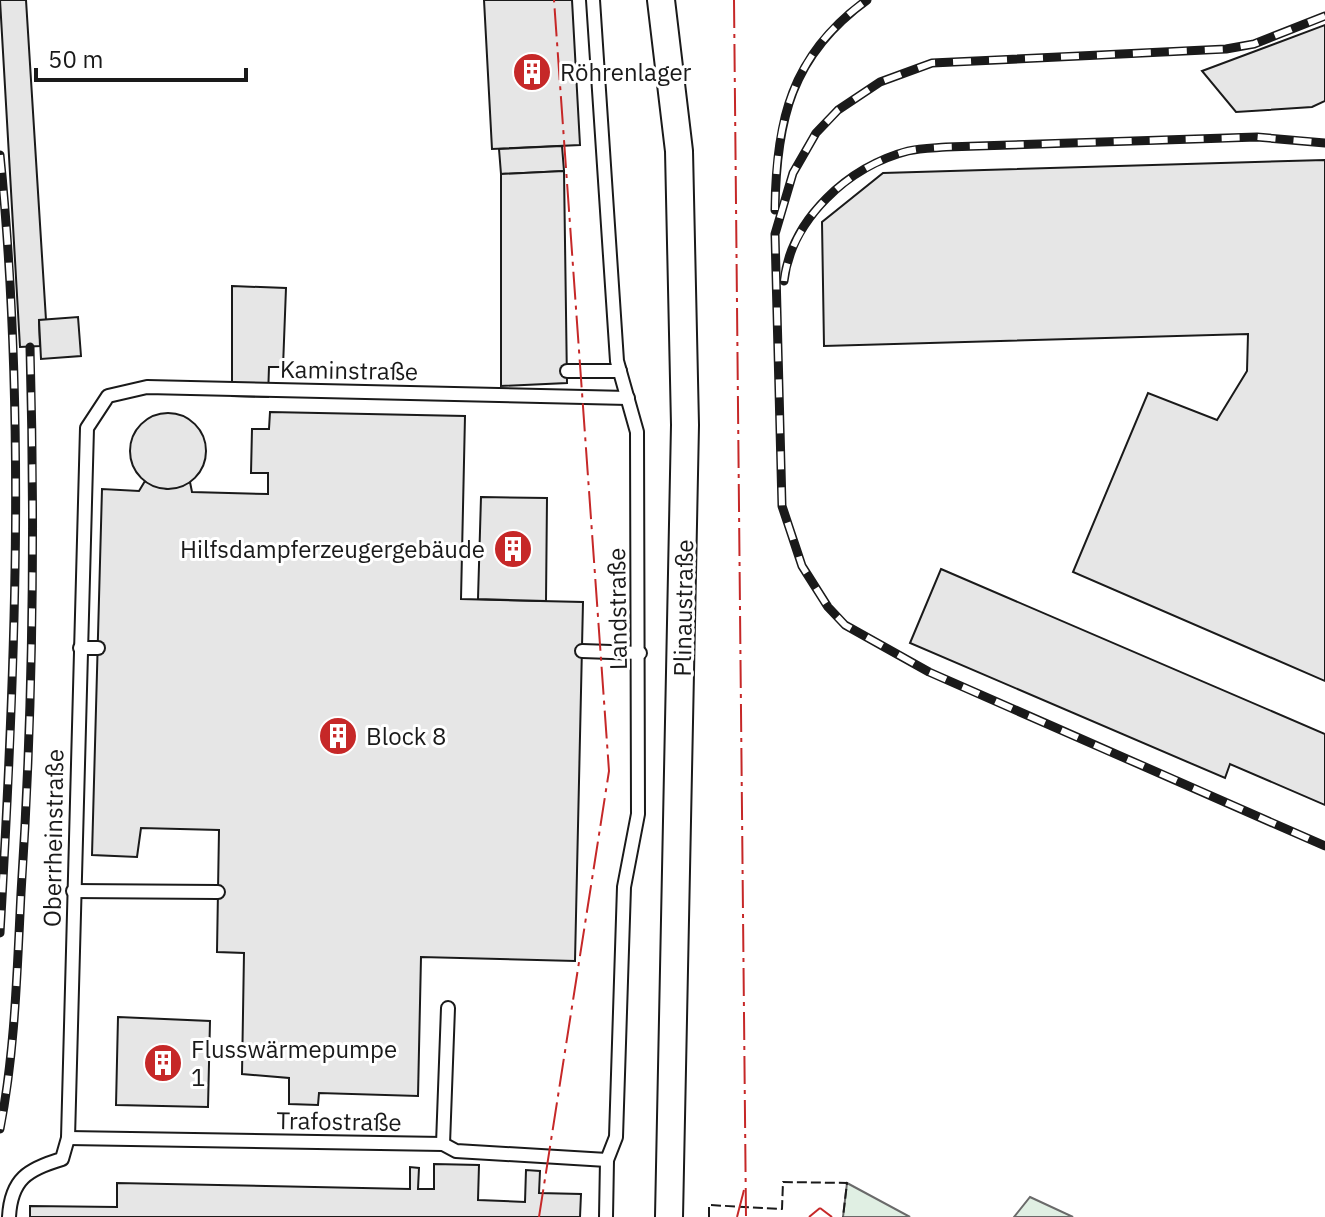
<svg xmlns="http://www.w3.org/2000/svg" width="1325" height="1217" font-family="'IBM Plex Sans',sans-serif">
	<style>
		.green { fill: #e0efe3; stroke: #6a6a6a; stroke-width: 2 }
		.building { fill: #e6e6e6; stroke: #1a1a1a; stroke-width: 2 }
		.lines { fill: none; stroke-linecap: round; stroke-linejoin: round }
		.lane-casing { stroke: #1a1a1a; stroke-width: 16 }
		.street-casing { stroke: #1a1a1a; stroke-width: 30 }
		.lane { stroke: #fff; stroke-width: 12 }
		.street { stroke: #fff; stroke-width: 26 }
		.rail-casing { stroke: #1a1a1a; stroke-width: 9 }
		.rail { stroke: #fff; stroke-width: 6; stroke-dasharray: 18; stroke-linecap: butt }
		.fence { stroke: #1a1a1a; stroke-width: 2; stroke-dasharray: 10 4; stroke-linecap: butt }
		.power { stroke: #c62828; stroke-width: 2; stroke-dasharray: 28 6 4 6; stroke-linecap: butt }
		.labels { text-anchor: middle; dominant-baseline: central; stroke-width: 6; stroke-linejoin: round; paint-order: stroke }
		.poi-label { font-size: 24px; fill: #1a1a1a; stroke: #fff; text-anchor: start }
		.street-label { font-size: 24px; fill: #1a1a1a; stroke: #fff }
	</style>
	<rect width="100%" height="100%" fill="#fff"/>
	<g class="green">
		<path d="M847 1183 910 1217H843Z"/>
		<path d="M1030 1197 1073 1217H1014Z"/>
	</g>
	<g class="building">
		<path d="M0 0H26L46 320H39L40 346 20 347Z"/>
		<path d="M484 0H572L580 145 492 149Z"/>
		<path d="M1325 25V101L1312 107 1236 112 1202 71Z"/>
		<path d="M562 146 564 171 501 174 499 149Z"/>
		<path d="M1325 160V681L1073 572 1148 393 1217 420 1247 371 1248 334 824 346 822 222 883 173Z"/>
		<path d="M564 171 567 383 501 386V174Z"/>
		<path d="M232 286 286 288 283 367H269L268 397 232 396Z"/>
		<path d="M78 317 81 356 41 359 39 320Z"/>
		<path d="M270 412 465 416 461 599 583 602 575 961 421 957 418 1096 319 1093 318 1105 289 1104V1078L242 1074 244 953 217 952 219 830 141 828 137 857 92 855 102 489 139 491 145 481 167 489 190 482 192 492 268 494V473H251L252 429H269Z"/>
		<circle cx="168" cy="451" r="38"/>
		<path d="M481 497 547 498 546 601 478 599Z"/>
		<path d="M941 569 1325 734V805L1230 764 1225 778 910 643Z"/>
		<path d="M118 1017 210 1021 208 1107 116 1105Z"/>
		<path d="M434 1164 479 1165 478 1200 525 1202 526 1170 540 1171 539 1193 581 1194 580 1217H30V1206L117 1207V1183L410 1189V1167L419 1168 418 1189H434Z"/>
	</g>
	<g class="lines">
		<g class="lane-casing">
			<g id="lane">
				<path d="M593 0 617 361 637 432 638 814 624 887 616 1137 607 1160 606 1217"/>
				<path d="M567 371H620"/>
				<path d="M80 648H98"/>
				<path d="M582 651 640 653"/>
				<path d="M73 891 218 892"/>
				<path d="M68 1138 443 1144 456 1151 607 1160"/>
				<path d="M443 1144 448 1008"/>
				<path d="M9 1217C11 1179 28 1169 62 1159L68 1138 87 428 108 396 147 387 628 398"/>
			</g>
		</g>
		<g class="street-casing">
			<path id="street" d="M661 0 679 151 685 425 669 1217"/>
		</g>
		<use href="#lane" class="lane"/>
		<use href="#street" class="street"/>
		<g class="rail-casing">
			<g id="rail">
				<path d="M1325 16 1254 44 1226 49 932 63 880 82 838 110 816 133 793 173 775 234 782 506 802 566 828 607 845 625 929 672 1325 846"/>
				<path d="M0 155C26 412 15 676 0 933"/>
				<path d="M775 210C776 121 791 55 867 0"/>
				<path d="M784 281C791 219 849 166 908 151 920 148 934 148 946 147L1257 137 1325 143"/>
				<path d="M0 1129C15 1052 17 972 21 893 33 711 35 529 30 347"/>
			</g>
		</g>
		<use href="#rail" class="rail"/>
		<path class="fence" d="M709 1217V1205L782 1209 783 1182 847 1183 843 1217"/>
		<g class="power">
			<path d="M734 0 746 1217"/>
			<path d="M820 1208 832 1217"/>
			<path d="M539 1217 609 771 554 0"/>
			<path d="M737 1217 744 1190"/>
			<path d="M809 1217 820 1208"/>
		</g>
	</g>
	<defs>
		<g id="building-disc" transform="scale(2)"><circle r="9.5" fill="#c62828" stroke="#fff"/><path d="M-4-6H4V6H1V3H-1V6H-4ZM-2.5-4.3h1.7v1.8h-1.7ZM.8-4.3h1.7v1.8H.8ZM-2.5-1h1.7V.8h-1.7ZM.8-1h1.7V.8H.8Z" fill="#fff"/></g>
	</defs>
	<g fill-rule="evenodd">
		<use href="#building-disc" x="532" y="72"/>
		<use href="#building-disc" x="513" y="549"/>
		<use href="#building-disc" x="338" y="736"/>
		<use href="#building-disc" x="163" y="1063"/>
	</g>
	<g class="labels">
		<g class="poi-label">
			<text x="560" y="72">Röhrenlager</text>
			<text x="485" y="549" text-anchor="end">Hilfsdampferzeugergebäude</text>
			<text x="366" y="736">Block 8</text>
			<text x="191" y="1049">Flusswärmepumpe<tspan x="191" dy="28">1</tspan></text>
		</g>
		<g class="street-label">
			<text transform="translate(349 370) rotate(1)">Kaminstraße</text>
			<text transform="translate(683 608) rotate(-89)">Plinaustraße</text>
			<text transform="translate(617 609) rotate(-91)">Landstraße</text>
			<text transform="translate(53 838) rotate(-89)">Oberrheinstraße</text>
			<text transform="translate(339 1121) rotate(1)">Trafostraße</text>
		</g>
	</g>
	<path d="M36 68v12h210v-12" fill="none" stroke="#1a1a1a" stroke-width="4"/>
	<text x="48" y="68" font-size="24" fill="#1a1a1a" stroke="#ffffff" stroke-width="6" paint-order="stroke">50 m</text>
</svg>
